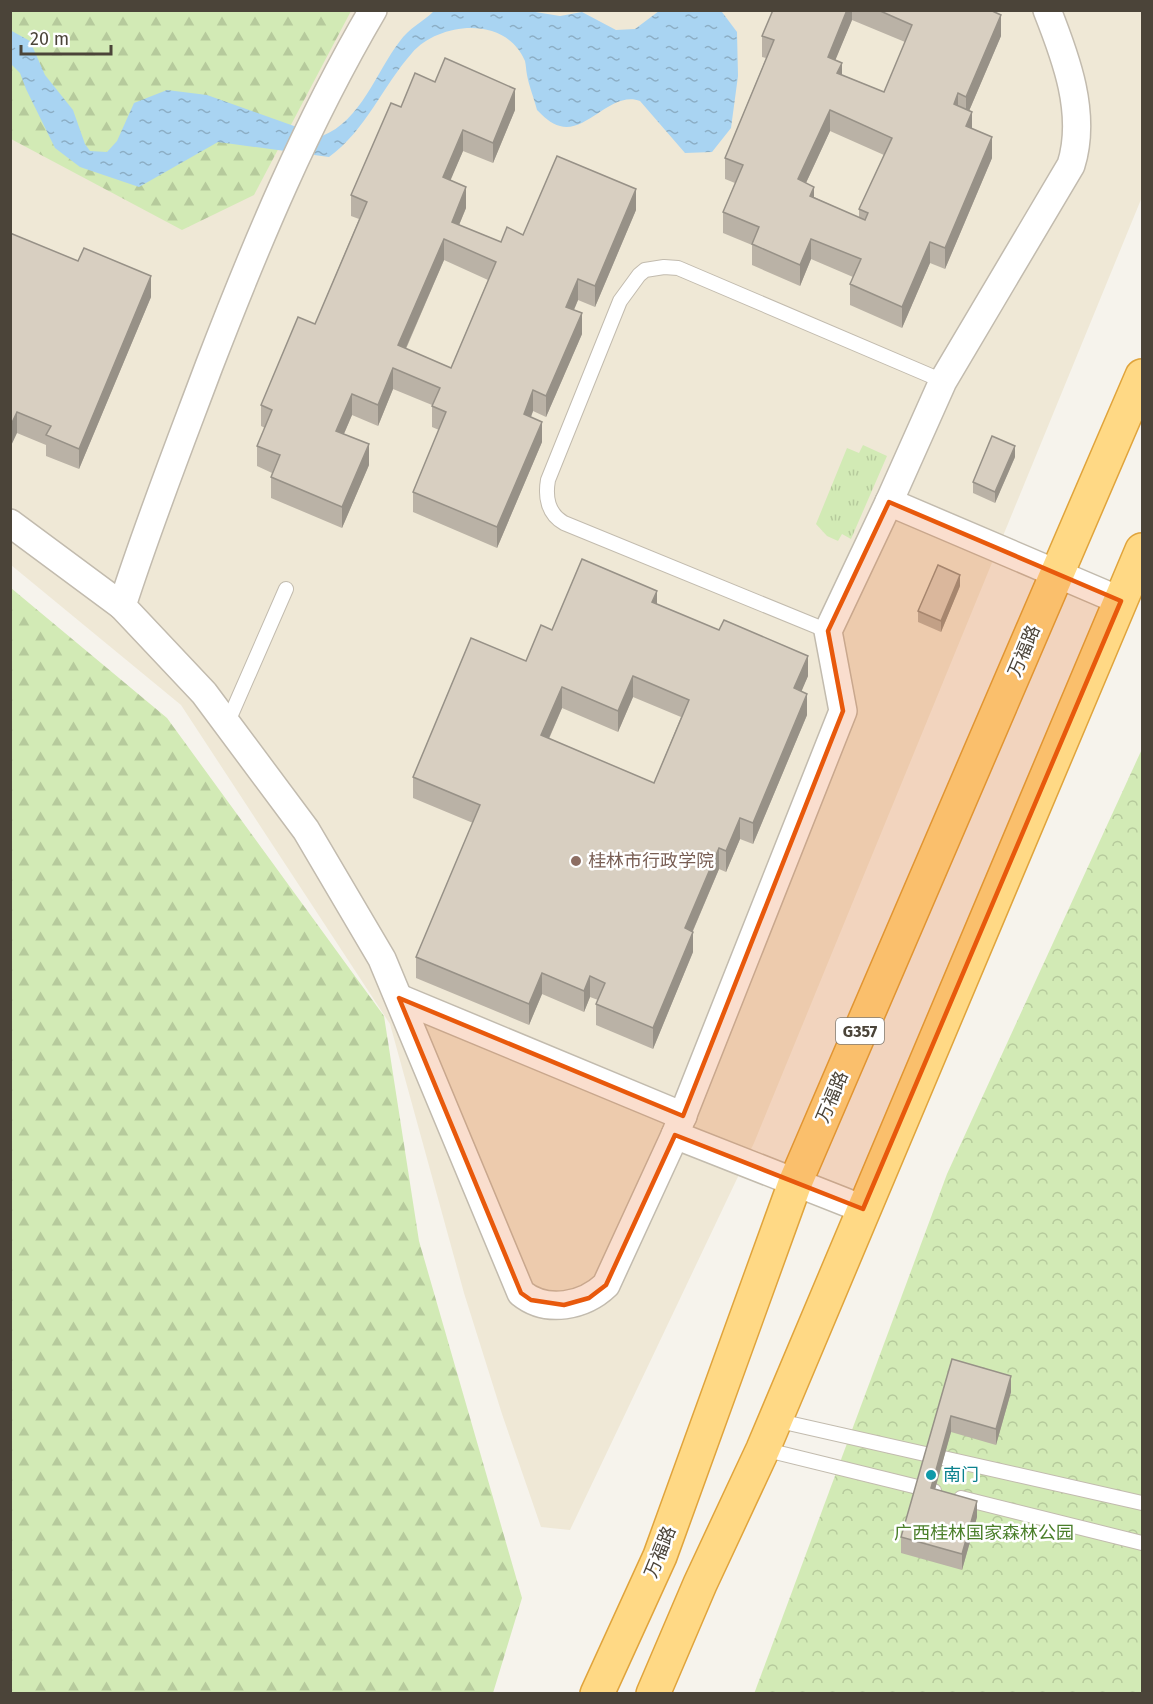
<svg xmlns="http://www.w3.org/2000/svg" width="1153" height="1704" font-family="'Fira Sans','Noto Sans SC',sans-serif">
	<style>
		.education { fill: #efe8d6 }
		.grass { fill: url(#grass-tufts) }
		.forest { fill: url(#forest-firs) }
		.park { fill: url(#park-crowns) }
		.water { fill: url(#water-ripples) }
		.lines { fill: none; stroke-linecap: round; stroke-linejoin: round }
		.service-casing { stroke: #c2bbae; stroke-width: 16 }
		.minor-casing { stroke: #c2bbae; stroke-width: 30 }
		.trunk-casing { stroke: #e0a43c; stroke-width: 36 }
		.service { stroke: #fff; stroke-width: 14 }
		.minor { stroke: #fff; stroke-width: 27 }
		.trunk { stroke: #ffd985; stroke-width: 33 }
		.wall { fill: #bab2a6; fill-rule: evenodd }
		.shaded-wall { fill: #979187 }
		.building { fill: #d8cfc1; stroke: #979187; stroke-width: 1.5; fill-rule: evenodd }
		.marked { fill: #e8590c; fill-opacity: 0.2; stroke: #e8590c; stroke-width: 4.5; stroke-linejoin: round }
		.education-dot { fill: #8d6e63; stroke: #fff; stroke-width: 2 }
		.culture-dot { fill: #0f9aa8; stroke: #fff; stroke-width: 2 }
		.labels { text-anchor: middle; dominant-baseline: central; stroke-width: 5; stroke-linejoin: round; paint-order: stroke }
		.shield { fill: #fff; stroke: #817c74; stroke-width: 1.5 }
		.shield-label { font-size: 16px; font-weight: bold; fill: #4b4439 }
		.street-label { font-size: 18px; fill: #4b4439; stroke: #fff }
		.education-label { font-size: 18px; fill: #785e54; stroke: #fff; text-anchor: start }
		.culture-label { font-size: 18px; fill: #0d838f; stroke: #fff; text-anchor: start }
		.park-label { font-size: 18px; fill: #4a7f2a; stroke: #fff }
	</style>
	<defs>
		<pattern id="grass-tufts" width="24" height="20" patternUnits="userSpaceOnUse" patternTransform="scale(1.5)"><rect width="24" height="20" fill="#d2eab5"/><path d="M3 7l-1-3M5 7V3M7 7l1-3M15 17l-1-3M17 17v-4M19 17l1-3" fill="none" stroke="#b6ca9c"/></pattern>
		<pattern id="forest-firs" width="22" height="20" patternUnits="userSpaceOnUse" patternTransform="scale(1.5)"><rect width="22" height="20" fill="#d2eab5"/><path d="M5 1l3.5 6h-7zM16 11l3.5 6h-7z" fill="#b6ca9c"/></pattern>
		<pattern id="park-crowns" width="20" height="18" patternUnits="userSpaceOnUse" patternTransform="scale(1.5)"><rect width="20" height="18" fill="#d2eab5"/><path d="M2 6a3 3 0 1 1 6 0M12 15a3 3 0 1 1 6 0" fill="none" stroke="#b6ca9c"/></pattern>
		<pattern id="water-ripples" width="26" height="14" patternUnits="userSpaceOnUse" patternTransform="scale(1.5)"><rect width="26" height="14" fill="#a9d4f2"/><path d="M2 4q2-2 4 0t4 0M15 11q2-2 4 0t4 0" fill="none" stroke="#8caec5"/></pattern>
	</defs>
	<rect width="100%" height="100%" fill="#f6f3ec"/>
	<path class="education" d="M10 11H1142V197L754 1143 570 1530 541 1527 502 1414 464 1293 390 1024 181 705 11 565Z"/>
	<path class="grass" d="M863 445 887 456 851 539 842 534 838 541 827 536 816 524 847 448 859 453Z"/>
	<g class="forest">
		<path d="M10 11H351L254 195 182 230 11 139Z"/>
		<path d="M11 588 167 718 384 1016 419 1241 522 1598 493 1693H11Z"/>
	</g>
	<path class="park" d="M1142 749V1693L754 1694 947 1174Z"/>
	<path class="water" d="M523 10 560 16 582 12 616 30 635 29 659 11 722 12 737 32 738 76 731 128 712 152 685 153 640 101C612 90 586 134 560 126 551 124 543 116 537 110 534 98 529 86 527 75 526 70 526 65 525 61 506 15 439 22 412 53 382 87 366 130 329 157L218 142 139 187 80 167 55 148 26 89 20 73 11 64 10 30 30 41 45 75 73 110 85 144 90 151 107 152 117 141 134 103 167 90 207 95 322 136C361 121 376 72 400 41 408 29 424 21 434 11Z"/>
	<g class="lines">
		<g class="service-casing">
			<g id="service">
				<path d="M828 631 564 523C548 514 545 497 548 480L620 301 639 275 645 270 664 267 678 268 943 381"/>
				<path d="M227 724 286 589"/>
				<path d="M775 1420 1142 1503"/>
				<path d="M763 1449 934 1491"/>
				<path d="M961 1498 1142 1543"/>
			</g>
		</g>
		<g class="minor-casing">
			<g id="minor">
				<path d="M373 10C306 124 256 244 209 366 179 446 148 525 122 606L204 693 306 830 382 959 521 1293C547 1314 584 1306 606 1285L675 1135 843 711 828 631 889 502"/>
				<path d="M1047 10C1066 58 1087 114 1071 165L943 381 889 502 1121 601"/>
				<path d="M10 523 122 606"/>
				<path d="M399 998 683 1116"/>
				<path d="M675 1135 863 1209"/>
			</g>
		</g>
		<g class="trunk-casing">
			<g id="trunk">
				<path d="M597 1694 660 1556 795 1183 1142 376"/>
				<path d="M653 1694 700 1584 763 1449 1142 550"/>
			</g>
		</g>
		<use href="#service" class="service"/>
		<use href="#minor" class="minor"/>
		<use href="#trunk" class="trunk"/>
	</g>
	<g class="wall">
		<path d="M773 10H990L1001 36 969 111 972 129 992 158 945 269 930 263 902 328 850 305V284L853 277 811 259 800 286 752 265V245L723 233V212L735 183 725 179V158L766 58 762 57V36ZM852 20 905 42 884 92 842 75 835 60ZM830 131 884 155 859 209V218L814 197 806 183Z"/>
		<path d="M435 82 515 110 493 163 463 151 450 180 466 208 459 225 501 242 523 235 636 210 595 307 578 300 574 310 582 334 546 417 533 411 531 417 542 442 497 548 413 512V492L439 430 432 427V405L393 389 378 426 352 415 344 434 369 465 342 528 271 498V477L272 473 257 466V446L265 428 261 426V405L315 324 359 219 351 216V195L401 107ZM444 260 488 280 451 368 406 349Z"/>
		<path d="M10 233 151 297 79 469 46 456V445L17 433Z"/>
		<path d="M1015 457 995 503 973 493V482Z"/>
		<path d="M960 586 941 632 918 622V611Z"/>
		<path d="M657 604 808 676 801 691 807 715 753 844 740 839 726 872 719 869 693 931V952L653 1049 596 1025V1004L598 1000 590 997 584 1012 542 994 529 1025 416 978V957L473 823 413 798V777L526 661 552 630ZM633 697 681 717 654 783 549 739 562 708 618 732Z"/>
		<path d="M952 1359 1011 1392 996 1445 951 1432 935 1489 977 1517 962 1570 901 1553V1537Z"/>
	</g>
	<g class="shaded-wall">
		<path d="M847 10H852V20L828 78V57Z"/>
		<path d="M1001 15V36L966 118V97Z"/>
		<path d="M842 63V84L837 73Z"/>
		<path d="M515 89V110L493 163V143Z"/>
		<path d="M958 93V114L954 104Z"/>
		<path d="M830 110V131L798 200V179Z"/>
		<path d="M972 112V133L966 126Z"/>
		<path d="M463 130V151L443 198V177Z"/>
		<path d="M992 137V158L945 269V248Z"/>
		<path d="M466 187V208L452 242V222Z"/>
		<path d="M814 187V208L810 196Z"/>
		<path d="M636 189V210L595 307V286Z"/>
		<path d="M444 239V260L398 366V345Z"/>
		<path d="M811 239V259L800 286V265Z"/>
		<path d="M930 242V263L902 328V307Z"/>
		<path d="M151 276V297L79 469V449Z"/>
		<path d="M578 279V300L566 328V307Z"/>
		<path d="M582 313V334L546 417V396Z"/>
		<path d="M393 368V389L378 426V405Z"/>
		<path d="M533 390V411L524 435V414Z"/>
		<path d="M352 394V415L336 452V431Z"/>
		<path d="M17 412V433L10 448V427Z"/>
		<path d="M542 422V442L497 548V527Z"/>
		<path d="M369 444V465L342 528V507Z"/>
		<path d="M1015 446V457L995 503V492Z"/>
		<path d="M960 575V586L941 632V621Z"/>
		<path d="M657 591V612L652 602Z"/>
		<path d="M808 656V676L794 709V688Z"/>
		<path d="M633 676V697L618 732V711Z"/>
		<path d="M562 687V708L541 756V735Z"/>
		<path d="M807 694V715L753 844V823Z"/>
		<path d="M740 818V839L726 872V851Z"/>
		<path d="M719 848V869L685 949V928Z"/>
		<path d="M693 932V952L653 1049V1028Z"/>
		<path d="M542 973V994L529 1025V1004Z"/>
		<path d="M590 976V997L584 1012V991Z"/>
		<path d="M1011 1376V1392L996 1445V1429Z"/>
		<path d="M951 1416V1432L931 1504V1488Z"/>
		<path d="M977 1501V1517L962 1570V1554Z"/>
	</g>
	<g class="building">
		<path d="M773 10H847L828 57 842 63 837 73 884 92 912 25 878 10H990L1001 15 966 97 958 93 954 104 972 112 966 126 992 137 945 248 930 242 902 307 850 284 861 259 811 239 800 265 752 244 759 227 723 212 743 165 725 158 774 40 762 36ZM830 110 892 138 859 209 868 213 865 220 810 196 814 187 798 179Z"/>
		<path d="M445 58 515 89 493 143 463 130 443 177 466 187 452 222 501 242 507 227 523 235 557 156 636 189 595 286 578 279 566 307 582 313 546 396 533 390 524 414 542 422 497 527 413 492 446 412 432 406 440 388 393 368 378 405 352 394 336 431 369 444 342 507 271 477 280 455 257 446 272 410 261 405 298 317 315 324 367 202 351 195 391 103 401 107 415 73 435 82ZM444 239 496 262 451 368 398 345Z"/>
		<path d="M10 233 78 261 84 248 151 276 79 449 46 435 51 426 17 412 10 427Z"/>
		<path d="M992 436 1015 446 995 492 973 482Z"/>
		<path d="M582 559 657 591 652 602 719 630 724 620 808 656 794 688 807 694 753 823 740 818 726 851 719 848 685 928 693 932 653 1028 596 1004 605 983 590 976 584 991 542 973 529 1004 416 957 480 805 413 777 471 638 526 661 541 625 552 630ZM633 676 689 700 654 783 541 735 562 687 618 711Z"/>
		<path d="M938 565 960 575 941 621 918 611Z"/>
		<path d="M952 1359 1011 1376 996 1429 951 1416 931 1488 977 1501 962 1554 901 1537Z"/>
	</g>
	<path class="marked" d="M889 502 1121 601 863 1209 675 1135 606 1285 589 1298 564 1305 531 1300 521 1293 399 998 683 1116 843 711 828 631Z"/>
	<circle class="education-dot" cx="576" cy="861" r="6"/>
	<circle class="culture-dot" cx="931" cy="1475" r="6"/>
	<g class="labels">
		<rect class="shield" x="836" y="1018" width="48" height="26" rx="4.5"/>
		<g class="shield-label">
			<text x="860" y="1031">G357</text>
		</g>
		<g class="street-label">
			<text transform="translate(1024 651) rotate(-67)">万福路</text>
			<text transform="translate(832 1097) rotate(-67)">万福路</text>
			<text transform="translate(660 1552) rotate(-68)">万福路</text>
		</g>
		<g class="education-label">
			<text x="588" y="861">桂林市行政学院</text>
		</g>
		<g class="culture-label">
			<text x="943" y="1475">南门</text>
		</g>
		<g class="park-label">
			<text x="984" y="1533">广西桂林国家森林公园</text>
		</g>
	</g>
	<rect width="1153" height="1704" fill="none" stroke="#4b4439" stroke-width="24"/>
	<path d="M21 45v9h90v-9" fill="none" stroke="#4b4439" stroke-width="3"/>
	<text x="30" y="45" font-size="18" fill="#4b4439" stroke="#ffffff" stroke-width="4.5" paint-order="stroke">20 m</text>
</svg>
